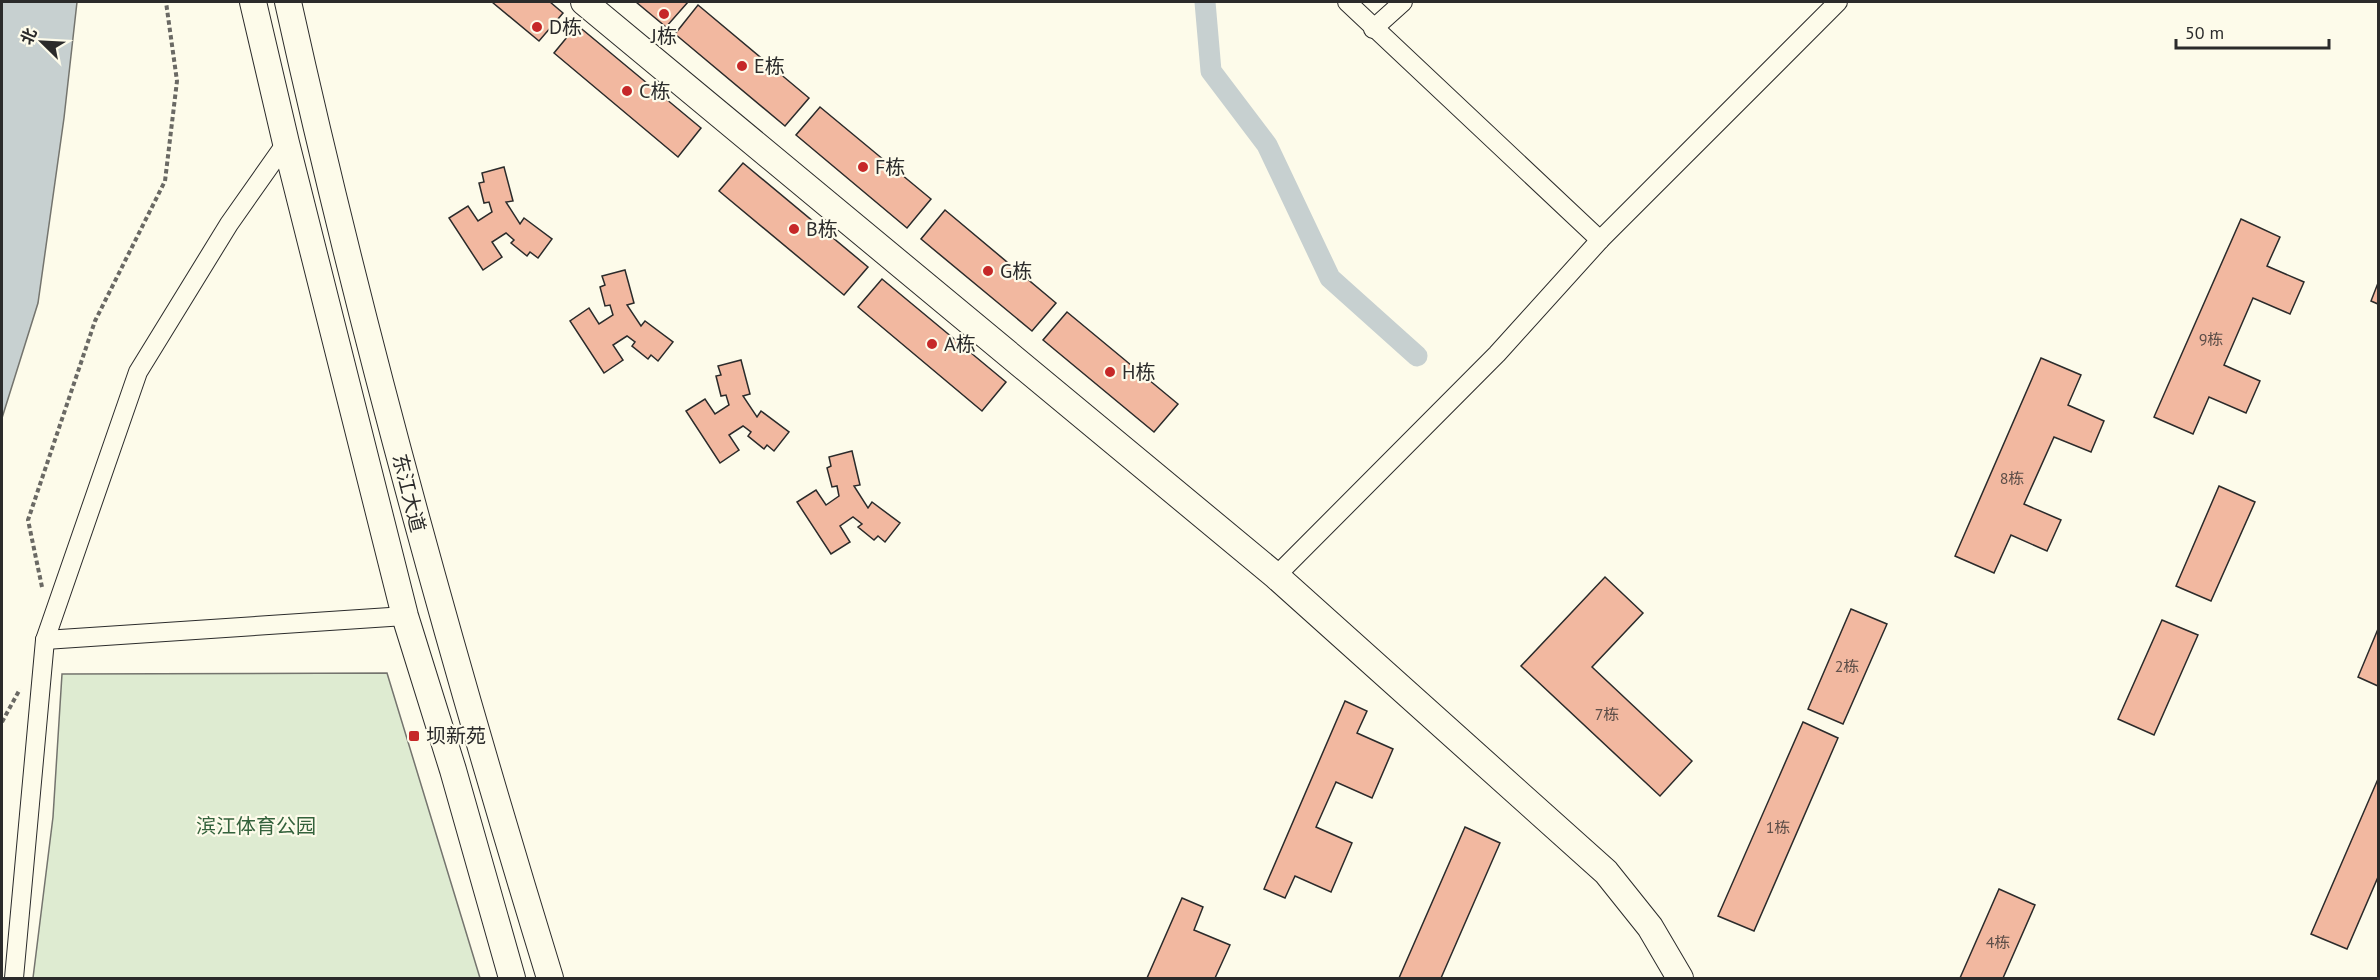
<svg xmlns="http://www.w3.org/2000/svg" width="2380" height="980" font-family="'PT Sans','Noto Sans SC',sans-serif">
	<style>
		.green { fill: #deebd1; stroke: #74746e; stroke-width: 1.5 }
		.water { fill: #c7d0d0; stroke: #74746e; stroke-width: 1.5 }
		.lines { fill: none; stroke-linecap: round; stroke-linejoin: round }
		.canal { stroke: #c7d0d0; stroke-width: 21 }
		.building { fill: #f2b8a0; stroke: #2b2b2b; stroke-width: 1.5 }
		.street-casing { stroke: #2b2b2b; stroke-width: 20 }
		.secondary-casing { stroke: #2b2b2b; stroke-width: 28 }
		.path { stroke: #6a6964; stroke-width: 4; stroke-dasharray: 4.5 3; stroke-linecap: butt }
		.street { stroke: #fdfbea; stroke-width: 18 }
		.secondary { stroke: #fdfbea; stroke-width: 26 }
		.poi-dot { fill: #c62828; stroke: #fdfbea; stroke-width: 2 }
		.labels { text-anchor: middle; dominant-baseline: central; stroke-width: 4.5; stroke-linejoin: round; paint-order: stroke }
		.number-label { font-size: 16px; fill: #5d4e48 }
		.poi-label { font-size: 20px; fill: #2b2b2b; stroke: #fdfbea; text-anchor: start }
		.street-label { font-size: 20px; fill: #2b2b2b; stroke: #fdfbea }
		.park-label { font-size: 20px; fill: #34623c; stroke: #fdfbea }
	</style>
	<rect width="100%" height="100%" fill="#fdfbea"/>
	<path class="green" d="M387 673 480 978H33L53 817 62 674Z"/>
	<path class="water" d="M2 2H77L64 118 38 303 2 418Z"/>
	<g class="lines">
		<path class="canal" d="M1205 2 1211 71 1267 145 1330 278 1417 356"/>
	</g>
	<g class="building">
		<path d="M492 2H550L563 13 539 41Z"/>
		<path d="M636 2H688L666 27Z"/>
		<path d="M698 5 809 98 785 126 675 34Z"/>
		<path d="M577 25 701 128 678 157 554 53Z"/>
		<path d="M820 107 931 199 907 228 796 135Z"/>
		<path d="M743 163 868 267 844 295 719 191Z"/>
		<path d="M504 167 513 201 506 202 520 224 524 218 552 239 538 258 530 252 527 256 511 243 514 240 506 233 492 242 502 257 483 270 449 218 468 206 478 221 492 212 489 202 484 203 479 183 484 182 482 173Z"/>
		<path d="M945 210 1056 303 1032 331 921 239Z"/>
		<path d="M2241 219 2280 237 2267 266 2304 282 2290 314 2253 298 2224 365 2260 381 2246 413 2209 397 2193 434 2154 417Z"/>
		<path d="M625 270 634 303 627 305 641 326 645 321 673 342 658 361 651 355 648 359 632 346 635 342 627 336 613 345 623 360 604 373 570 321 589 308 599 324 613 315 610 305 605 306 600 287 605 285 602 276Z"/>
		<path d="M882 279 1006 382 982 411 858 307Z"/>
		<path d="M2378 283V304L2371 301Z"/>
		<path d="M1067 312 1178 404 1154 432 1043 340Z"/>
		<path d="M2041 358 2081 375 2068 405 2104 421 2091 452 2054 437 2024 504 2061 520 2047 551 2011 535 1994 573 1955 556Z"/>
		<path d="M741 360 750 394 743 396 757 417 761 411 789 432 774 451 767 445 764 449 748 436 751 432 743 426 729 435 739 450 720 463 686 411 705 399 715 414 729 405 726 395 721 396 716 376 721 375 718 366Z"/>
		<path d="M852 451 860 485 854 486 868 508 872 502 900 523 885 542 878 536 874 540 858 527 862 524 853 517 840 526 850 542 831 554 797 502 816 490 826 505 839 496 837 486 832 487 827 468 831 466 829 457Z"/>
		<path d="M2219 486 2255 502 2211 601 2176 586Z"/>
		<path d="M1605 577 1643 613 1592 667 1692 761 1660 796 1521 666Z"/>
		<path d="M1851 609 1887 624 1843 724 1808 709Z"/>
		<path d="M2162 620 2198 635 2154 735 2118 719Z"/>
		<path d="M2378 629V686L2358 677Z"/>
		<path d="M1345 701 1367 711 1357 733 1393 749 1372 798 1336 782 1316 827 1352 843 1331 892 1295 876 1285 898 1264 889Z"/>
		<path d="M1803 722 1838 738 1754 931 1718 916Z"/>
		<path d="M2378 779V877L2347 949 2311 934Z"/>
		<path d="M1465 827 1500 843 1441 978H1399Z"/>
		<path d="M1999 889 2035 905 2003 978H1960Z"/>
		<path d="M1182 898 1203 907 1194 930 1230 945 1215 978H1147Z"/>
	</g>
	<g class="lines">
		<g class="street-casing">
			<g id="street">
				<path d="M1347 2 1600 240"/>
				<path d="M1373 29 1403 2"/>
				<path d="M1276 576 1497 354 1600 240 1838 2"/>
				<path d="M45 640 405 616"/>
				<path d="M14 978 45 640 138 372 229 224 286 143"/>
			</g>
		</g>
		<g class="secondary-casing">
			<g id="secondary">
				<path d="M253 2 286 143 405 616 453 770 512 978"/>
				<path d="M288 2C361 331 451 656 550 978"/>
				<path d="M584 2 1276 576 1606 872 1650 927 1680 978"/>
			</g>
		</g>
		<g class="path">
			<path d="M42 587 28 520 95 321 165 181 177 81 166 2"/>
			<path d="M2 722 20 689"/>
		</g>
		<use href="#street" class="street"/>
		<use href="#secondary" class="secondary"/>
	</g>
	<g class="poi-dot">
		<circle cx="664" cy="14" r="6"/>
		<circle cx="537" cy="27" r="6"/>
		<circle cx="742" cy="66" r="6"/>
		<circle cx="627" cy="91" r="6"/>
		<circle cx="863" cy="167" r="6"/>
		<circle cx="794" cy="229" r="6"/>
		<circle cx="988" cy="271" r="6"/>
		<circle cx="932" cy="344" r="6"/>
		<circle cx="1110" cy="372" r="6"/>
		<rect x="408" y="730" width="12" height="12" rx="3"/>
	</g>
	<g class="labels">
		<g class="number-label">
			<text x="2211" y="339">9栋</text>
			<text x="2012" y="478">8栋</text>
			<text x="1847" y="666">2栋</text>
			<text x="1607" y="714">7栋</text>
			<text x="1778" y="827">1栋</text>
			<text x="1998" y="942">4栋</text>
		</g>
		<g class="poi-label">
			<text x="549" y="27">D栋</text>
			<text x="664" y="36" text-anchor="middle">J栋</text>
			<text x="754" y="66">E栋</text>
			<text x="639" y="91">C栋</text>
			<text x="875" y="167">F栋</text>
			<text x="806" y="229">B栋</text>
			<text x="1000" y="271">G栋</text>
			<text x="944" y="344">A栋</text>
			<text x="1122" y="372">H栋</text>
			<text x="426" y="736">坝新苑</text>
		</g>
		<g class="street-label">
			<text transform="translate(409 493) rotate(76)">东江大道</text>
		</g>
		<g class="park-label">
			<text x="256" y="826">滨江体育公园</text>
		</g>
	</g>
	<rect width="2380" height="980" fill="none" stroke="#2b2b2b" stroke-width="6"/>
	<g transform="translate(42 42) rotate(294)" stroke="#fdfbea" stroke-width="4.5" paint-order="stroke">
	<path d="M0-4.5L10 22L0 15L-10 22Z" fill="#2b2b2b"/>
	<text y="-9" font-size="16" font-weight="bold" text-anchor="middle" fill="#2b2b2b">北</text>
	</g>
	<path d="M2176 39v9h153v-9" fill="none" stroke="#2b2b2b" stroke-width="3"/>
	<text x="2185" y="39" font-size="18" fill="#2b2b2b" stroke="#fdfbea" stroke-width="4.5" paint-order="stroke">50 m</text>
</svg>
